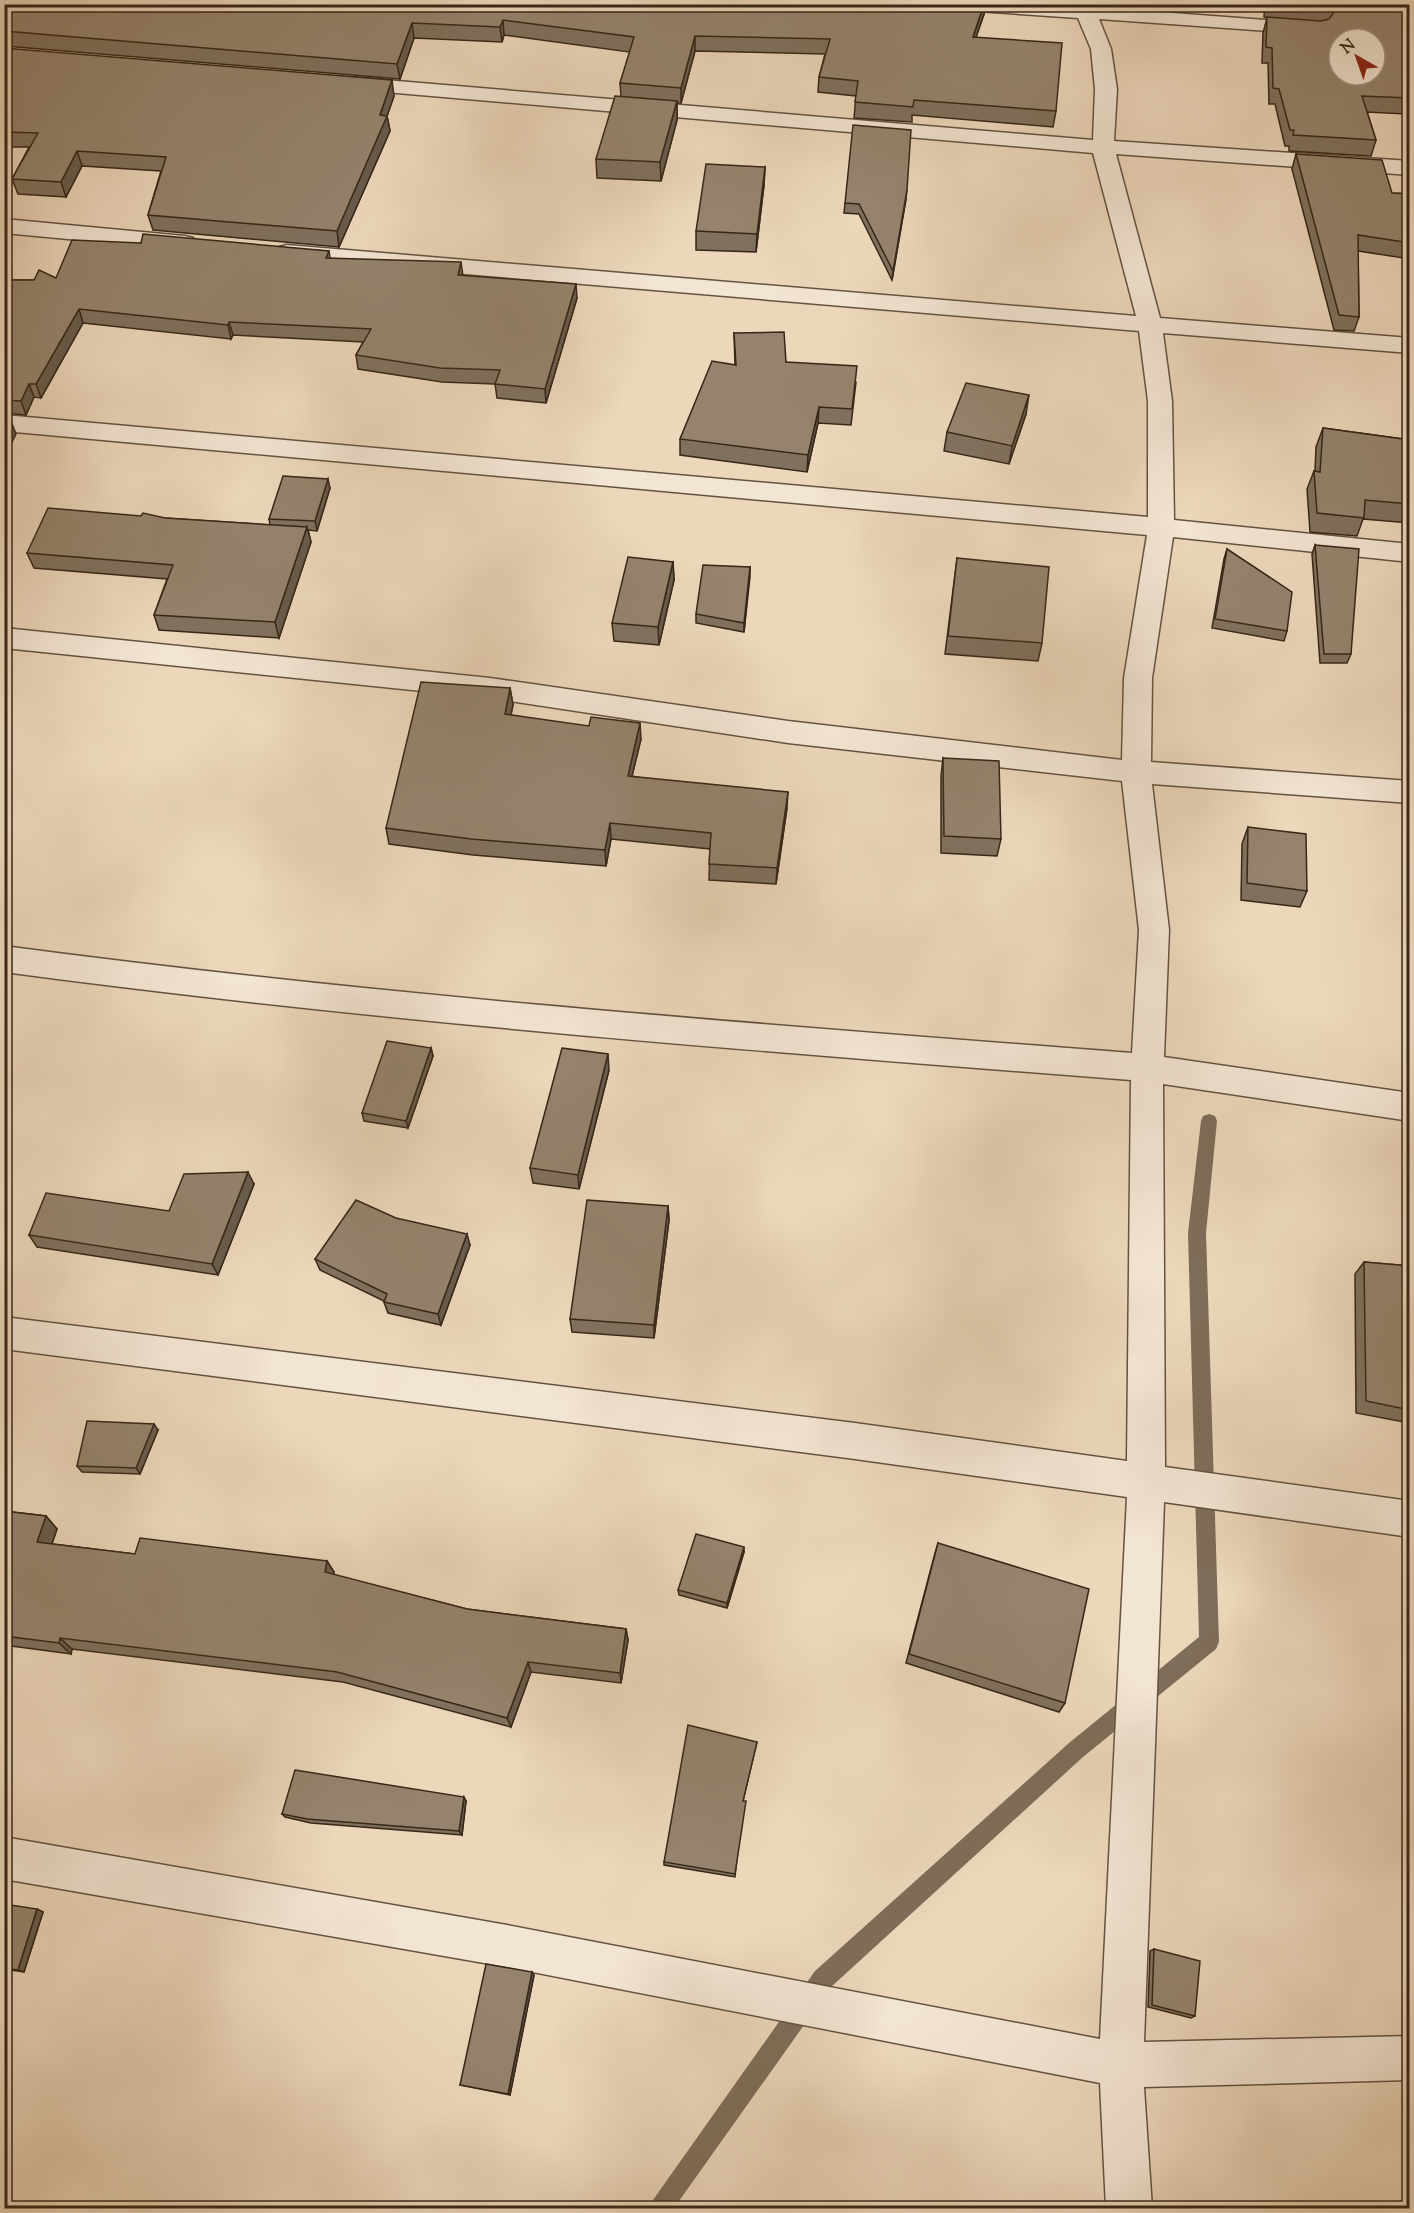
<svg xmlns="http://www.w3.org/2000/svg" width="1414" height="2213" font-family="'Sorts Mill Goudy',serif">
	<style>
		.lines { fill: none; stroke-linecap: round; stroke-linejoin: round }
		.stream { fill: #7e6d59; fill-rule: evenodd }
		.minor-casing { stroke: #645341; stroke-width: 3 }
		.minor { fill: #f3e5d3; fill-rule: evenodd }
		.wall { fill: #80715e; stroke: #372718; stroke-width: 1.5 }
		.shaded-wall { fill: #685c4c; stroke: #372718; stroke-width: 1.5 }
		.building { fill: #95836d; stroke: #372718; stroke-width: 1.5; fill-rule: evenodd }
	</style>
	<rect width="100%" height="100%" fill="#ecd7bb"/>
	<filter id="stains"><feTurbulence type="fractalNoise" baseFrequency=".00333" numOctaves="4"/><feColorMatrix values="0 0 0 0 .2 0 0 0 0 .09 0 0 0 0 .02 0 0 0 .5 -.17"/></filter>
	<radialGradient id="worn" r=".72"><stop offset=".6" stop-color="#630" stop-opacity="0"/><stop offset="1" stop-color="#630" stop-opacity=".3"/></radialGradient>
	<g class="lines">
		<path class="stream" d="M1209 1114 1215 1116 1217 1121 1206 1233 1219 1642 1216 1649 1083 1757 831 1987 674 2208H650L653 2200 815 1971 1069 1743 1199 1637 1188 1233 1201 1121 1203 1116Z"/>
		<g class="minor-casing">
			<g id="minor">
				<path d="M953 4H1092L1093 7 1318 24 1321 28 1318 32 1311 34 1099 19 1111 49 1117 89 1114 141 1410 161V175L1116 154 1160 318 1410 338V353L1163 333 1172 401 1174 520 1410 544V562L1173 537 1152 678 1151 762 1410 781V803L1152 784 1169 930 1164 1057 1410 1093V1121L1163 1084 1165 1467 1410 1501V1537L1164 1502 1144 2042 1410 2036V2080L1144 2087 1152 2208H1106L1100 2083 507 1967 4 1879V1837L507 1925 1100 2039 1127 1497 855 1459 4 1349V1317L855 1423 1127 1461 1131 1080C755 1051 378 1022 4 972V946C379 996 755 1024 1132 1053L1139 930 1122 781 788 743 490 698 4 648V628L490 678 788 721 1122 760 1124 678 1147 535 4 431V415L1148 517V401L1139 331 287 259 279 257 275 252 279 247 287 245 1136 316 1093 153 350 89 343 87 339 83 343 79 350 77 1093 140 1095 89 1091 49 1078 18 963 10 956 8Z"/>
				<path d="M4 219 185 236 193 238 196 243 193 248 185 250 4 233Z"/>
			</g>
		</g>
		<use href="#minor" class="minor"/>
	</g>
	<g class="wall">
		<path d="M4 4H985L984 14 976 37 1056 111 1053 127 912 115V122L854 118 856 96 818 92 819 77 825 54 695 51 681 103H677V120L661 181 597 178 596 159 621 96 620 83 630 52 504 35 502 42 414 38 400 79 4 46Z"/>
		<path d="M1265 4H1355L1356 6 1410 13V104L1406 114 1367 112 1376 140 1371 156 1289 151V146H1285L1275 104H1269L1268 63H1262L1263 33 1267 18 1264 17Z"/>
		<path d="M4 48 394 96 387 116 390 131 339 247 153 230 148 215 161 171 82 166 66 197 18 194 12 179 29 147H4Z"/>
		<path d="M1296 154 1392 193 1410 194V259L1358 251 1359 317 1354 331 1334 330 1292 169Z"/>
		<path d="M765 167 764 185 756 252 696 250V231Z"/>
		<path d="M906 199 892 280 859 214 844 213 845 203Z"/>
		<path d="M141 243 329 251 330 258 463 276 577 298 546 403 497 398 495 384 442 382 358 369 356 355 363 342 233 335 231 339 83 323 41 398 34 397 26 415 4 413V280H34L56 278Z"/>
		<path d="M734 333 786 362 856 382 851 425 818 423 807 472 680 455V439L735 365Z"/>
		<path d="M1026 414 1009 464 944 451 947 432Z"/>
		<path d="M1323 428 1410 440V523L1363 519 1357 536 1310 532 1307 489 1314 471H1315L1316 447Z"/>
		<path d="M330 488 317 531 308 530 311 542 279 638 159 630 154 615 167 579 34 568 27 553 165 518 270 525 269 519Z"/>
		<path d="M1315 545 1351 654 1347 663H1320L1312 554Z"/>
		<path d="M1227 549 1287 631 1284 641 1212 628 1224 559Z"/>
		<path d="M957 558 1042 643 1038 661 945 654Z"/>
		<path d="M673 562 674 580 659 645 614 641 612 623Z"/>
		<path d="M750 567 744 632 696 623V614Z"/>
		<path d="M510 688 513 705 511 715 641 739 632 776 787 808 776 884 709 880 710 849 611 839 606 866 473 855 389 844 386 828Z"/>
		<path d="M943 758 1001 839 997 856 941 853V776Z"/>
		<path d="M1248 827 1307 891 1300 907 1241 900 1242 844Z"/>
		<path d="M431 1048 433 1056 408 1128 364 1121 362 1113Z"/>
		<path d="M609 1070 579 1189 533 1183 530 1168Z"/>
		<path d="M254 1184 218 1275 37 1247 29 1235 169 1211Z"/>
		<path d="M668 1206 669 1220 654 1338 572 1332 570 1319Z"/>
		<path d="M470 1245 441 1325 388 1313 384 1302V1301L320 1270 315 1259Z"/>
		<path d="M1364 1262 1410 1266V1423L1356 1413 1355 1274Z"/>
		<path d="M158 1430 140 1474 82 1472 77 1466Z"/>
		<path d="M4 1511 46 1516 57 1529 52 1544 135 1554 327 1561 334 1572V1575L467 1609 626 1629 628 1640 621 1683 531 1672 511 1727 343 1682 72 1649 71 1654 4 1645Z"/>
		<path d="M938 1543 1065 1703 1059 1712 906 1663 935 1553Z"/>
		<path d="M744 1552 727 1608 679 1595 678 1590Z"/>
		<path d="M757 1742 743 1801 735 1877 664 1865V1862Z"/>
		<path d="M466 1801 462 1835 311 1823 285 1817 282 1814Z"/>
		<path d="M4 1904 43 1912 24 1972 4 1969Z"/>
		<path d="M1154 1949 1195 2016 1191 2018 1148 2007 1150 1951Z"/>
		<path d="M534 1975 510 2095 460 2085Z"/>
	</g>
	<g class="shaded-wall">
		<path d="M984 4H985L984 14 971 52 973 37Z"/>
		<path d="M503 20 504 35 502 42 500 27Z"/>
		<path d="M412 23 414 38 400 79 397 64Z"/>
		<path d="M695 36V51L681 103V88Z"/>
		<path d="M392 80 394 96 387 116 390 131 339 247 337 231 380 115Z"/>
		<path d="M677 101V120L661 181 660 162Z"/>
		<path d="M77 151 82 166 66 197 61 182Z"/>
		<path d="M765 167 764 185 756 252 757 234Z"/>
		<path d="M907 190 906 199 892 280 893 271Z"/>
		<path d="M461 262 463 276 458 275Z"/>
		<path d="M576 284 577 298 546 403 545 389Z"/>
		<path d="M79 309 83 323 41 398 36 384Z"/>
		<path d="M229 322 233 335 231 339 228 325Z"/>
		<path d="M29 384 34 397 26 415 21 401Z"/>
		<path d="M1029 395 1026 414 1009 464 1012 446Z"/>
		<path d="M819 407 818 423 807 472 808 455Z"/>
		<path d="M11 421 16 434 4 459V434Z"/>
		<path d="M328 479 330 488 317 531 315 521Z"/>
		<path d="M307 527 311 542 279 638 275 622Z"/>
		<path d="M673 562 674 580 659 645 658 627Z"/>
		<path d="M750 567V577L744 632V623Z"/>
		<path d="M510 688 513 705 507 731 505 714Z"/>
		<path d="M640 723 641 739 628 792V776Z"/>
		<path d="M788 792 787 808 776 884 777 868Z"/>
		<path d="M610 823 611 839 606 866 605 850Z"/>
		<path d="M431 1048 433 1056 408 1128 406 1121Z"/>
		<path d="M608 1054 609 1070 579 1189 578 1175Z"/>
		<path d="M248 1172 254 1184 218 1275 212 1264Z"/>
		<path d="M668 1206 669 1220 654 1338V1325Z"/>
		<path d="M467 1234 470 1245 441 1325 438 1314Z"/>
		<path d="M154 1424 158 1430 140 1474 136 1468Z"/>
		<path d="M46 1516 57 1529 48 1554 37 1542Z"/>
		<path d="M744 1547V1552L727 1608V1603Z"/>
		<path d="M327 1561 334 1572 331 1584 325 1572Z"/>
		<path d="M626 1629 628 1640 621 1683 620 1673Z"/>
		<path d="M60 1638 72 1649 71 1654 59 1643Z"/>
		<path d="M528 1662 531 1672 511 1727 507 1718Z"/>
		<path d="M464 1797 466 1801 462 1835 459 1831Z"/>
		<path d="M37 1909 43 1912 24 1972 18 1970Z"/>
		<path d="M532 1972 534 1975 510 2095 508 2094Z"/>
	</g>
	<g class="building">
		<path d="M4 4H984L973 37 1062 43 1056 111 914 100 913 107 855 102 858 81 819 77 830 39 695 36 681 88 620 83 634 37 503 20 500 27 412 23 397 64 4 31Z"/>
		<path d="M1306 4H1355L1356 6 1410 13V98L1362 96 1376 140 1293 135 1294 130H1290L1279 89 1273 88 1272 48 1266 47 1267 17 1321 21 1329 19 1334 12 1329 6ZM1339 39H1375V75H1339Z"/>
		<path d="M4 48 392 80 380 115 387 116 337 231 148 215 166 157 77 151 61 182 12 179 38 133 4 132Z"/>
		<path d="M615 96 677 101 660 162 596 159Z"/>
		<path d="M853 125 911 130 907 190 893 271 859 204 845 203Z"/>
		<path d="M1296 154 1382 160 1392 193 1410 194V243L1358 235 1359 317 1339 315Z"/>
		<path d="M706 164 765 167 757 234 696 231Z"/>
		<path d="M143 234 329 251 326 258 461 262 458 275 576 284 545 389 495 384 500 370 440 368 356 355 371 329 229 322 228 325 79 309 36 384H29L21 401 4 400V280H34L39 270 56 278 72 240 141 243Z"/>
		<path d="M784 332 786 362 857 366 852 409 819 407 808 455 680 439 712 361 736 365 734 333Z"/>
		<path d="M966 383 1029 395 1012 446 947 432Z"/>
		<path d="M4 420 11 421 4 434Z"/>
		<path d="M1323 428 1410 440V504L1365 500 1364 518 1317 513 1314 471 1320 472Z"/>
		<path d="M283 476 328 479 315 521 269 519Z"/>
		<path d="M48 508 141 516 143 513 165 518 307 527 275 622 154 615 173 565 27 553Z"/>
		<path d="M1315 545 1359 549 1351 654H1324Z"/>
		<path d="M1227 549 1292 592 1287 631 1215 619Z"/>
		<path d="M628 557 673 562 658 627 612 623Z"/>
		<path d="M957 558 1049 567 1042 643 948 636Z"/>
		<path d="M703 565 750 567 744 623 696 614Z"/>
		<path d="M421 682 510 688 505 714 589 726 591 717 640 723 628 776 788 792 777 868 709 864 711 833 610 823 605 850 471 839 386 828Z"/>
		<path d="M943 758 999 761 1001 839 944 836Z"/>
		<path d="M1248 827 1306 834 1307 891 1247 883Z"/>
		<path d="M387 1041 431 1048 406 1121 362 1113Z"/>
		<path d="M562 1048 608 1054 578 1175 530 1168Z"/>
		<path d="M248 1172 212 1264 29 1235 46 1193 169 1211 184 1174Z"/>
		<path d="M356 1200 396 1218 467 1234 438 1314 384 1302 387 1294 315 1259Z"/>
		<path d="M587 1200 668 1206 654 1325 570 1319Z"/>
		<path d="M1364 1262 1410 1266V1410L1366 1401Z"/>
		<path d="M87 1421 154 1424 136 1468 77 1466Z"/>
		<path d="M4 1511 46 1516 37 1542 135 1554 140 1538 327 1561 325 1572 467 1609 626 1629 620 1673 528 1662 507 1718 337 1672 60 1638 59 1643 4 1636Z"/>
		<path d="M696 1534 744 1547 727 1603 678 1590Z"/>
		<path d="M938 1543 1089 1589 1065 1703 909 1654Z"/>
		<path d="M688 1725 757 1742 743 1801H746L735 1874 664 1862Z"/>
		<path d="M295 1770 464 1797 459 1831 307 1819 282 1814Z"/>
		<path d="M4 1904 37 1909 18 1970 4 1968Z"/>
		<path d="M1154 1949 1200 1961 1195 2016 1152 2005Z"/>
		<path d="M486 1964 532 1972 508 2094 460 2085Z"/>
	</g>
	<rect width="1414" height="2213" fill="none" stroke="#ecd7bb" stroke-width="24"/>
	<rect x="6" y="6" width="1402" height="2201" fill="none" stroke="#372718" stroke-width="3"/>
	<rect x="12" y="12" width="1390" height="2189" fill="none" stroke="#372718" stroke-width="1.5"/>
	<g transform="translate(1357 57) rotate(320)"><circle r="28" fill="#f3e5d3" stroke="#a89988" stroke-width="1.5"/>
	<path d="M0-4.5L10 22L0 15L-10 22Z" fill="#8f2418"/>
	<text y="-9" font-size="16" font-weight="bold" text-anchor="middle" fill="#372718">N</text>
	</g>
	<rect width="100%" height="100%" filter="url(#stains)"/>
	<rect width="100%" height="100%" fill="url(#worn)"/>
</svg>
